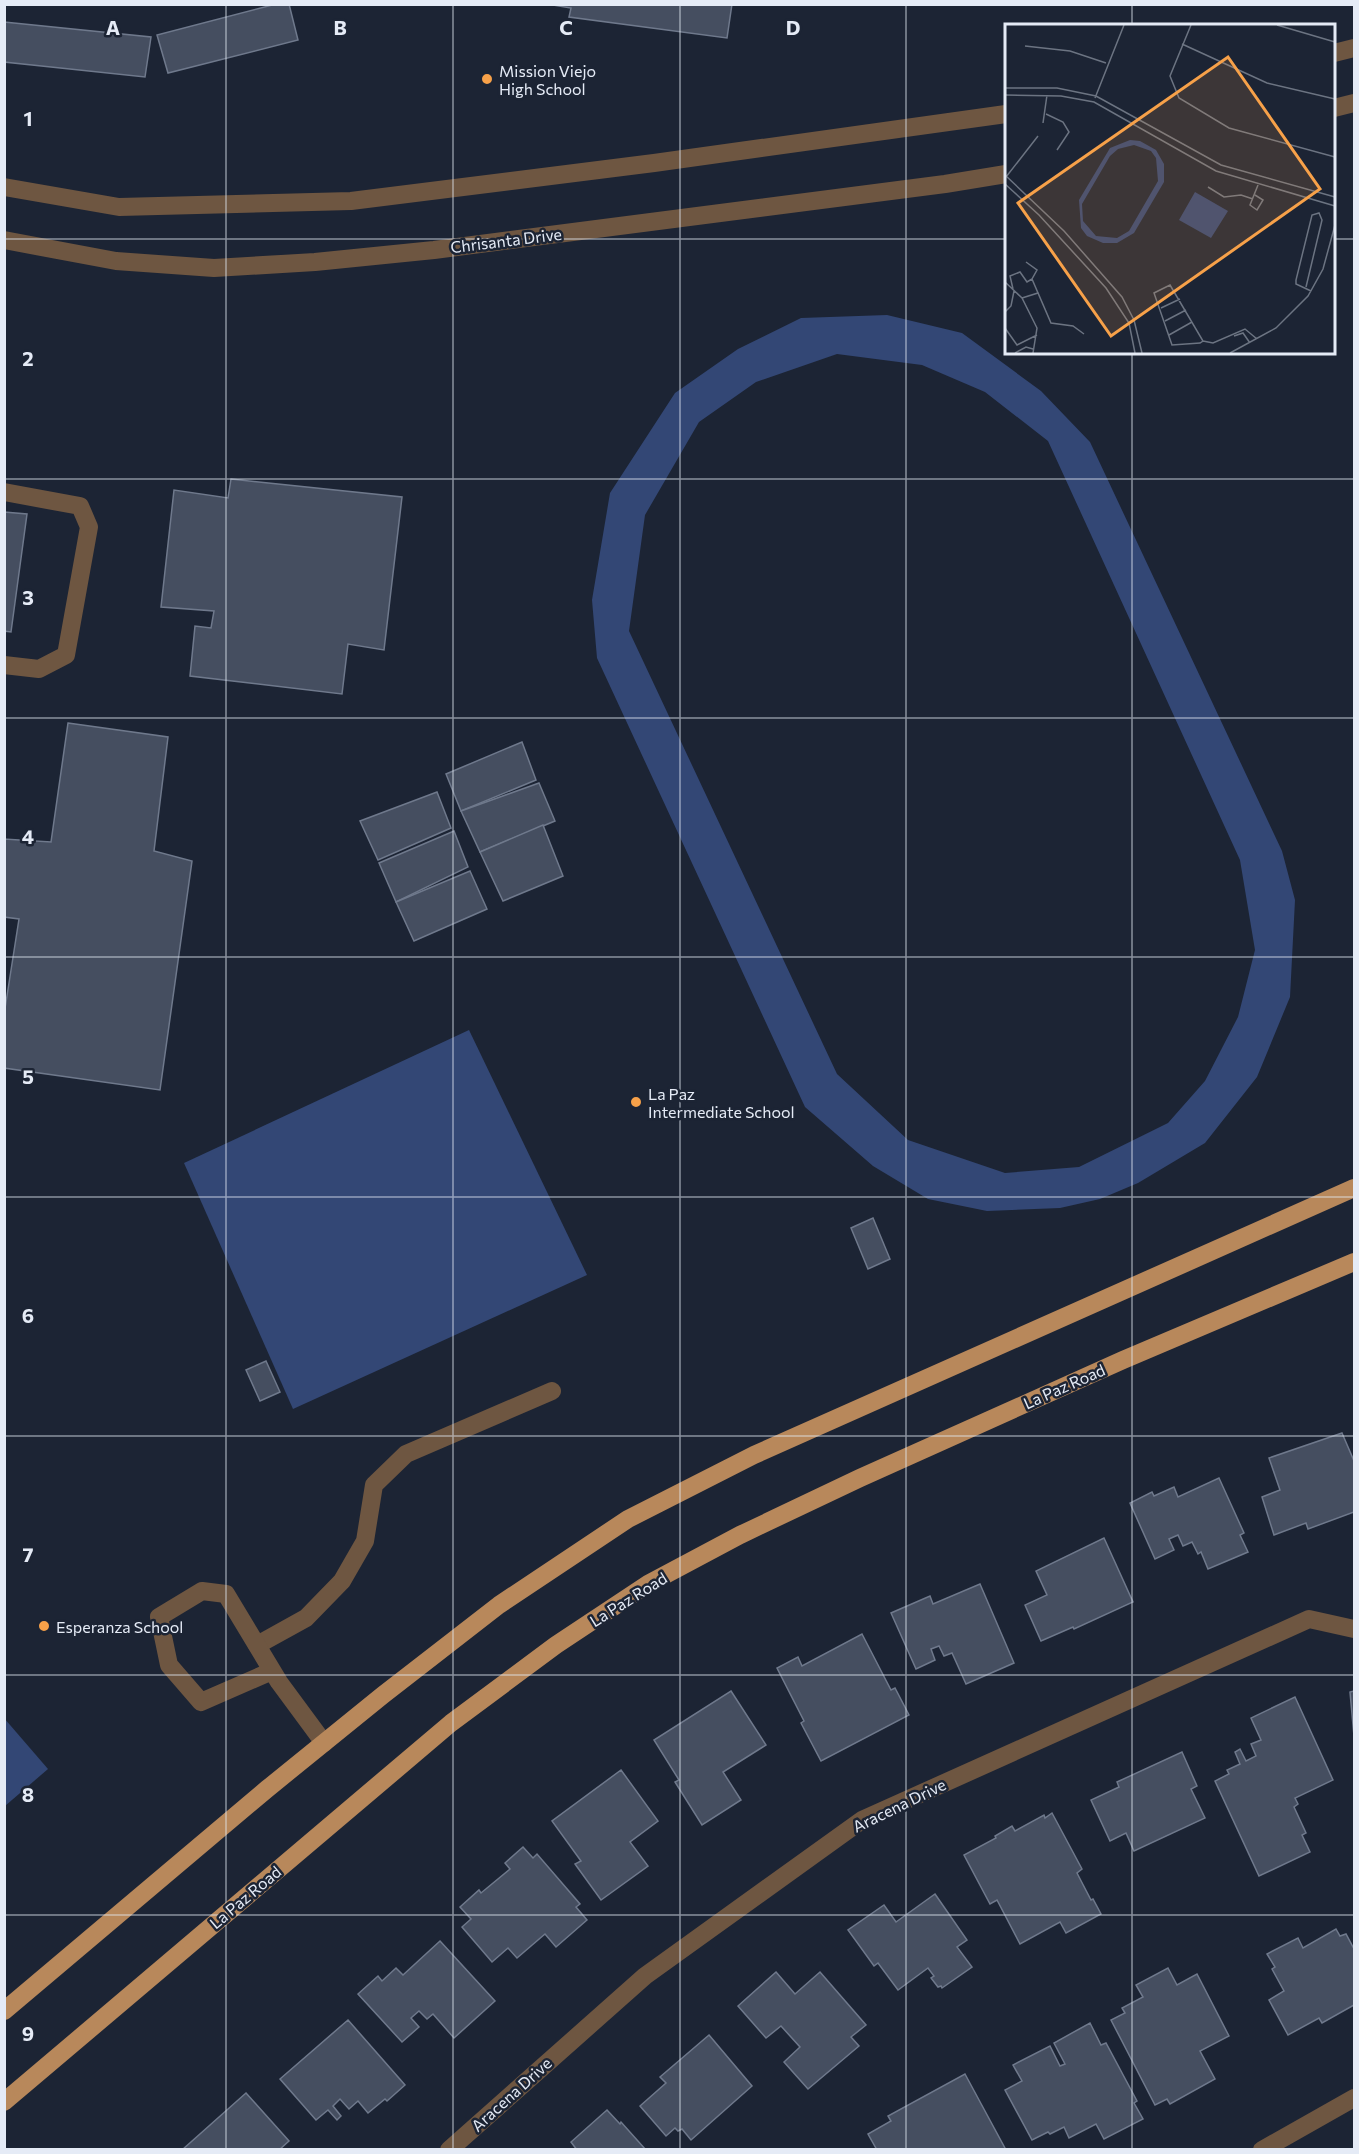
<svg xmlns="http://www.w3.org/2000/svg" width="1359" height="2154" font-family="Commissioner,sans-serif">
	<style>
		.green { fill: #334775; fill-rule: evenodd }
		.building { fill: #454e60; stroke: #6f798c; stroke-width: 1.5 }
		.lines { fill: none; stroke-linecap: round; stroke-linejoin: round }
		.minor { stroke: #6e5641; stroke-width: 18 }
		.major { stroke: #b8885b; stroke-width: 18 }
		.grid { fill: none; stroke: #e5ebf6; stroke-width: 1.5; stroke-opacity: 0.55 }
		.poi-dot { fill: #f7a149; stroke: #1c2434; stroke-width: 2 }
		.labels { text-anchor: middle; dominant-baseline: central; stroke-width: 5; stroke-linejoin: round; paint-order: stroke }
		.poi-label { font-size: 16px; fill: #e5ebf6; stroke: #1c2434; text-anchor: start }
		.street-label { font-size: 16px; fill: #e5ebf6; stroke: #1c2434 }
		.inset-road { fill: none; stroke: #6c7482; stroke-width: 1.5 }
		.view { fill: #f7a149; fill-opacity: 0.15; stroke: #f7a149; stroke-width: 3 }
		.inset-edge { fill: none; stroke: #e5ebf6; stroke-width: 3 }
		.grid-label { font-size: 20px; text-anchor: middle; font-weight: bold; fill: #e5ebf6; stroke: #1c2434; stroke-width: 5; stroke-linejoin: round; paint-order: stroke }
	</style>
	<rect width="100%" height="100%" fill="#1c2434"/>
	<g class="green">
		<path d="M887 315 962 333 1041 391 1090 442 1282 851 1295 900 1290 997 1257 1077 1205 1143 1138 1183 1100 1199 1060 1208 987 1211 928 1199 873 1166 805 1107 597 658 592 600 610 493 675 393 738 349 801 318ZM837 354 922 365 985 392 1048 441 1240 860 1255 950 1238 1017 1205 1081 1168 1123 1079 1167 1005 1173 908 1140 837 1074 629 631 645 515 699 422 756 382Z"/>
		<path d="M469 1030 587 1275 293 1409 184 1163Z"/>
		<path d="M4 1718 48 1769 5 1806H4Z"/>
	</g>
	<g class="building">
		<path d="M276 4H289L298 40 168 73 157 35Z"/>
		<path d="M547 4H732L727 38 569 17 571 8Z"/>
		<path d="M4 22 151 37 145 77 4 62Z"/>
		<path d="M231 479 402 497 384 650 348 644 342 694 190 676 195 626 211 628 214 611 161 607 174 490 228 498Z"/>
		<path d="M4 512 27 514 11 632 4 631Z"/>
		<path d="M68 723 168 737 154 851 192 861 160 1090 4 1068V1015L19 919 4 917V839L51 842Z"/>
		<path d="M522 742 536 780 461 811 446 774Z"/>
		<path d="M539 783 555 821 480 852 461 811Z"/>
		<path d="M437 792 451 828 378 860 360 821Z"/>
		<path d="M543 825 563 876 503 901 480 852Z"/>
		<path d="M454 831 468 867 396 902 379 863Z"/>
		<path d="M470 871 487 909 414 941 396 902Z"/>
		<path d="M873 1218 890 1259 868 1269 851 1228Z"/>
		<path d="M266 1361 280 1392 260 1401 246 1370Z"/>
		<path d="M1342 1433 1354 1461V1512L1308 1529 1306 1523 1274 1535 1262 1497 1280 1490 1269 1458Z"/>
		<path d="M1219 1478 1244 1533 1240 1535 1248 1552 1208 1569 1201 1552 1198 1554 1192 1542 1183 1546 1178 1535 1169 1539 1174 1550 1155 1559 1130 1503 1152 1492 1154 1496 1174 1487 1178 1497Z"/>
		<path d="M1104 1538 1133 1602 1074 1629 1073 1627 1041 1641 1025 1605 1047 1595 1036 1571Z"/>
		<path d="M980 1584 1014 1663 966 1684 952 1653 944 1656 939 1646 931 1649 935 1660 916 1669 891 1613 930 1596 933 1604Z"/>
		<path d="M862 1634 891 1690 895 1688 909 1715 821 1761 801 1723 804 1721 777 1668 798 1657 802 1666Z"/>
		<path d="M731 1691 766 1745 723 1772 741 1800 702 1825 675 1782 679 1780 654 1740Z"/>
		<path d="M1354 1691V1736L1350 1692Z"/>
		<path d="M1295 1697 1333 1780 1295 1798 1298 1804 1294 1807 1306 1833 1302 1835 1310 1852 1259 1876 1215 1781 1229 1774 1227 1770 1240 1764 1235 1752 1240 1749 1246 1761 1256 1756 1251 1744 1261 1740 1251 1718Z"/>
		<path d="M1182 1752 1197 1786 1191 1789 1205 1818 1134 1851 1126 1833 1110 1841 1091 1800 1119 1787 1117 1782Z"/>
		<path d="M621 1770 658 1821 630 1842 648 1866 601 1900 575 1864 581 1861 552 1821Z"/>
		<path d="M1052 1813 1082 1869 1077 1873 1091 1900 1093 1899 1101 1914 1066 1933 1060 1922 1020 1944 997 1900 990 1904 964 1855 996 1838 995 1836 1012 1826 1015 1831 1044 1815 1045 1818Z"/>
		<path d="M523 1847 533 1858 537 1854 580 1904 576 1907 587 1920 556 1947 545 1934 517 1958 508 1948 492 1962 462 1927 471 1919 460 1907 479 1890 481 1893 510 1869 505 1863Z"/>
		<path d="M935 1894 967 1940 957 1947 972 1967 942 1988 941 1986 938 1987 931 1978 934 1976 928 1968 898 1990 878 1963 874 1966 848 1930 884 1905 896 1922Z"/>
		<path d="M1336 1929 1340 1936 1346 1934 1354 1949V2005L1322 2023 1319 2018 1288 2035 1269 2000 1284 1991 1272 1969 1275 1967 1267 1954 1298 1938 1303 1948Z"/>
		<path d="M440 1941 495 2001 454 2038 433 2014 427 2019 419 2011 411 2018 419 2027 402 2042 358 1994 378 1976 382 1981 396 1968 403 1975Z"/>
		<path d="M1168 1968 1177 1985 1197 1974 1229 2036 1200 2051 1215 2079 1170 2104 1167 2099 1155 2105 1111 2020 1125 2013 1122 2008 1143 1997 1136 1985Z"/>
		<path d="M776 1972 795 1994 820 1972 866 2025 851 2037 859 2046 808 2089 784 2062 800 2047 781 2026 766 2038 738 2006Z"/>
		<path d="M348 2020 405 2085 387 2101 385 2099 368 2113 358 2101 349 2109 340 2099 333 2106 341 2116 337 2120 328 2110 316 2120 280 2079Z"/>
		<path d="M1090 2023 1101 2045 1106 2043 1137 2101 1134 2103 1143 2119 1104 2139 1096 2124 1069 2138 1064 2127 1050 2134 1048 2132 1032 2140 1005 2090 1022 2081 1013 2065 1050 2046 1060 2066 1065 2064 1054 2043Z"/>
		<path d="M709 2035 752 2086 691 2140 682 2129 678 2131 675 2128 666 2136 640 2106 666 2083 660 2077Z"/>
		<path d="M965 2074 1006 2150H877L868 2134 891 2121 888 2116Z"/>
		<path d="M246 2093 289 2141 279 2150H182Z"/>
		<path d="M607 2110 620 2124 621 2122 646 2150H577L571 2142Z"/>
	</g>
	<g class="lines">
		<g class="minor">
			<path d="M1334 53 1354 48"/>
			<path d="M1334 108 1354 103"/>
			<path d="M4 187 119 207 351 201 654 163 1006 114"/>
			<path d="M4 240 116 261 214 268 315 262 434 250 945 184 1006 174"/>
			<path d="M4 492 80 506 89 527 66 655 39 669 4 665"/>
			<path d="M257 1645 306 1618 342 1581 365 1541 374 1485 406 1454 552 1391"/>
			<path d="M272 1671 201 1702 169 1665 159 1617 202 1591 226 1594 279 1682 324 1743"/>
			<path d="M449 2150 645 1976 862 1820 1309 1619 1354 1629"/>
			<path d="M1262 2150 1354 2098"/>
		</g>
		<g class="major">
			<path d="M4 2011 267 1789 383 1695 499 1605 628 1519 754 1455 1354 1188"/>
			<path d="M4 2102 451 1723 556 1645 648 1584 740 1535 860 1478 1123 1360 1354 1262"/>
		</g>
	</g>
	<path class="grid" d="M226 4V2150M453 4V2150M680 4V2150M906 4V2150M1132 4V26M4 239H1006M1334 239H1354M1132 352V2150M4 479H1354M4 718H1354M4 957H1354M4 1197H1354M4 1436H1354M4 1675H1354M4 1915H1354"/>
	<g class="poi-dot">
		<circle cx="487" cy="79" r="6"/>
		<circle cx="636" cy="1102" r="6"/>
		<circle cx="44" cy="1626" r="6"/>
	</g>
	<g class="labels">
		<g class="poi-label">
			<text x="499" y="70">Mission Viejo<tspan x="499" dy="18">High School</tspan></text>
			<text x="648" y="1093">La Paz<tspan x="648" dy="18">Intermediate School</tspan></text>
			<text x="56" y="1626">Esperanza School</text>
		</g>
		<g class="street-label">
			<text transform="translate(506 240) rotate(-7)">Chrisanta Drive</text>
			<text transform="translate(1064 1386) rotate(-24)">La Paz Road</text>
			<text transform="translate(628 1599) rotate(-32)">La Paz Road</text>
			<text transform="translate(899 1805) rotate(-26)">Aracena Drive</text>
			<text transform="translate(245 1897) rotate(-40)">La Paz Road</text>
			<text transform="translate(511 2094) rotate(-42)">Aracena Drive</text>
		</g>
	</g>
	<g transform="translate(1005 24)">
		<rect width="330" height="330" fill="#1c2434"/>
		<path d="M125 116 135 117 151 126 159 140V158L129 209 112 219H98L82 212 76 204 74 176 105 124ZM129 121 146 127 151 134 153 157 124 207 112 214 91 212 78 197 77 180 105 132 113 125ZM190 168 223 187 206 214 174 196Z" fill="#334775" fill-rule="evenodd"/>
		<path class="inset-road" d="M186 1 165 52 174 74 224 104 330 133M272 1 330 18M177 20 262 59 330 75M20 22 65 27 101 39M0 64H52L91 72 216 141 330 173M0 71 56 72 89 78 211 147 330 182M90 74 119 1M41 90 58 98 64 108 52 126M38 99 42 71M0 151 59 207 117 273 129 296 137 329M1 153 33 112M0 160 34 191 101 264 124 299 130 329M203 163 219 173 236 171 248 175M250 171 258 176 252 186 245 181 253 161M21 238 32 246 27 255 33 269M0 258 17 274 32 304 28 329M165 261 198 317 195 319 167 321 149 269ZM301 263 317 196 314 189 307 191 291 256V260L306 267M8 265 5 252 15 248 22 258 27 255M17 274 33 269 46 299 68 302 79 310M156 284 175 275M0 288 6 282 9 267M160 297 181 286M0 304 12 321 32 311M164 311 187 298M229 312 238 309 245 319M198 317 208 319 240 305 252 315M10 329 21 323 28 325M225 329 271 304 303 272 318 245 330 201"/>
		<path class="view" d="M223 33 315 165 106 312 13 179Z"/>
		<rect width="330" height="330" class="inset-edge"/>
	</g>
	<g class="grid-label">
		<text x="113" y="35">A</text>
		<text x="340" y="35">B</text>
		<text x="566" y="35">C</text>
		<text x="793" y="35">D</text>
		<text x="28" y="126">1</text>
		<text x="28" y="366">2</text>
		<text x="28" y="605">3</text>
		<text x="28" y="844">4</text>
		<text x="28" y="1084">5</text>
		<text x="28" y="1323">6</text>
		<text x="28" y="1562">7</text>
		<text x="28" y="1802">8</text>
		<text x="28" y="2041">9</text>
	</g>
	<rect width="1359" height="2154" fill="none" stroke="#e5ebf6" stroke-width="12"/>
</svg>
